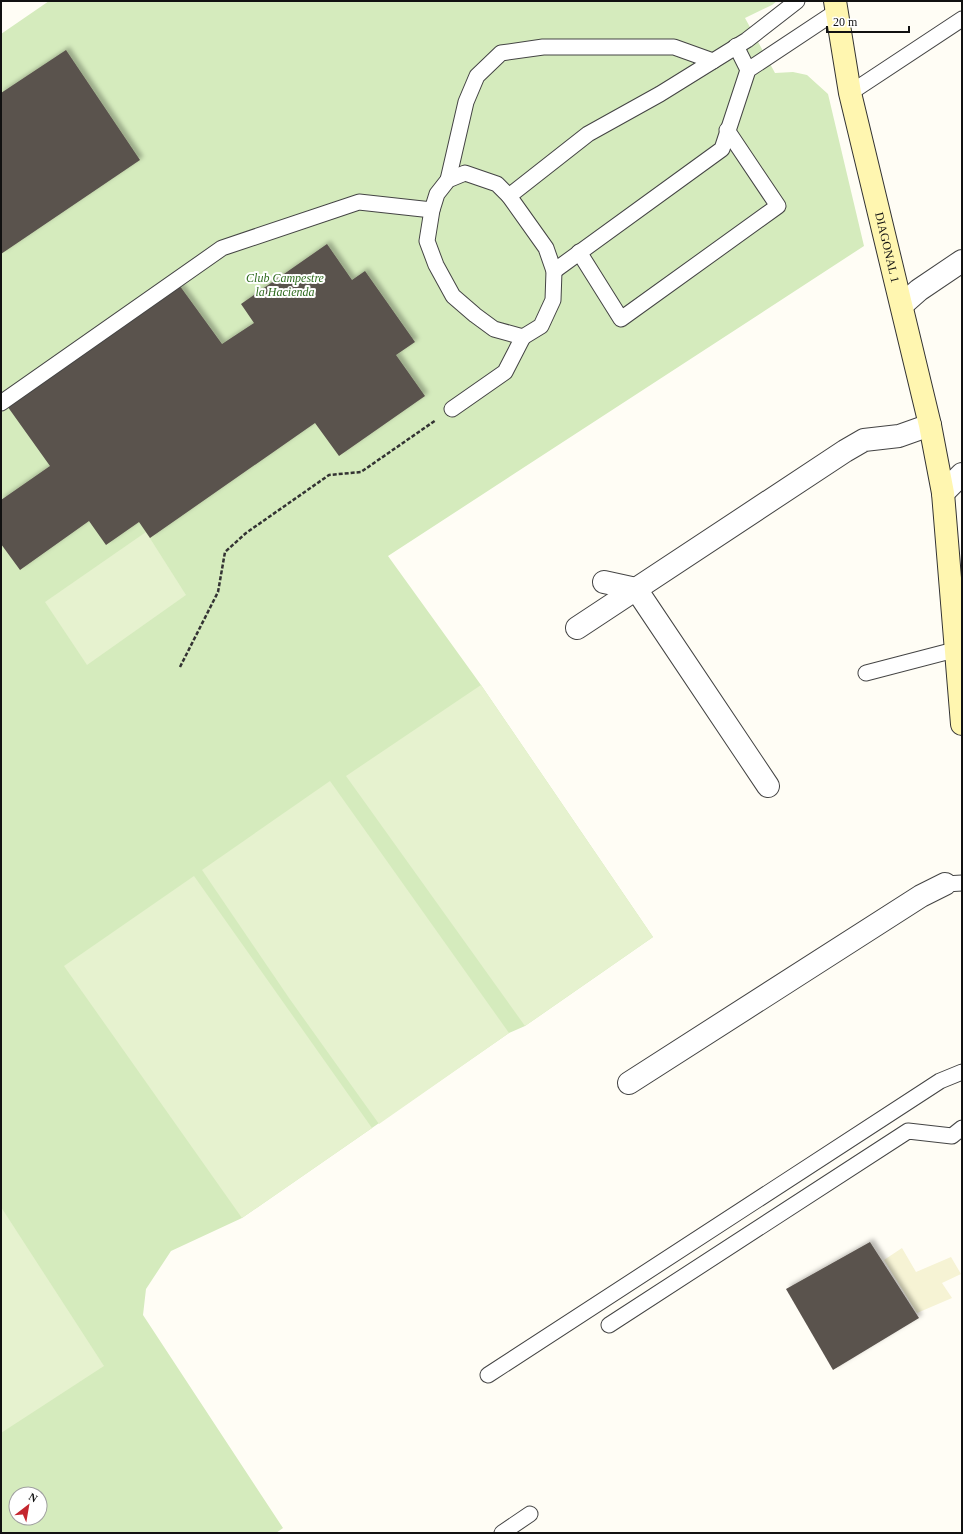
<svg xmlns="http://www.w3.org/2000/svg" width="963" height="1534" font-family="Georgia,serif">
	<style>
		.farmland { fill: #f6f3d4 }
		.green { fill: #d5ebbd; fill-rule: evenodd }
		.pitch { fill: #e6f2cf }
		.building { fill: #5a524d; filter: url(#shadow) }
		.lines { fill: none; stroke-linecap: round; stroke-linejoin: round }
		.lane-casing { stroke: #444; stroke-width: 17 }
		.street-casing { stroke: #444; stroke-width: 24 }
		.secondary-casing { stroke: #333; stroke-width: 24 }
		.path { stroke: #333; stroke-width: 2.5; stroke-dasharray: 4 2; stroke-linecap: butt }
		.lane { stroke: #fff; stroke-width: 15 }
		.street { stroke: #fff; stroke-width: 22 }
		.secondary { stroke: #fff6b0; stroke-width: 22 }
		.labels { text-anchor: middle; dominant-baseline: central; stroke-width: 4; stroke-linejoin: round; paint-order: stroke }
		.street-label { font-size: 12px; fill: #111; stroke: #fff }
		.park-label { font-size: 12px; font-style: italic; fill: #2f6b1f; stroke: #fff }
	</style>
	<defs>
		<filter id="shadow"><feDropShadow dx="3.5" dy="-3.5" stdDeviation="2" flood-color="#0004"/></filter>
	</defs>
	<rect width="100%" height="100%" fill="#fffdf5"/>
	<path class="farmland" d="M902 1248 916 1272 951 1257 961 1274 942 1283 952 1298 917 1313 884 1260Z"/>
	<path class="green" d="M49 1H777L772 5 745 18 775 73 793 72 807 75 828 94 864 246 388 556 481 685 653 937 525 1026 509 1033 242 1218 171 1251 146 1289 143 1315 283 1528 276 1533H1V34ZM16 1494H40V1518H16Z"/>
	<g class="pitch">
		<path d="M146 532 186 595 87 665 45 602Z"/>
		<path d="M481 685 653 937 525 1026 346 776Z"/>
		<path d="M330 781 509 1033 379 1124 289 998 202 870Z"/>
		<path d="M194 876 372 1128 242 1218 64 966Z"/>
		<path d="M1 1207 104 1366 1 1433Z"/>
	</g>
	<g class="building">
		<path d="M66 50 140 160 1 254V93Z"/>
		<path d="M327 244 352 280 365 271 415 342 396 355 425 396 339 456 315 423 150 538 139 522 106 545 89 521 20 570 1 544V500L50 466 5 403 177 282 222 344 254 323 241 304Z"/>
		<path d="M870 1242 919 1318 833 1370 786 1289Z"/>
	</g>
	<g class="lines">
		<g class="lane-casing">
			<g id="lane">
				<path d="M736 46 748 70"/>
				<path d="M850 93 962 19"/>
				<path d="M465 173 497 184 509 196 546 248 554 271 553 300 541 326 523 337 494 329 475 315 453 296 436 265 427 241 432 210 437 194 448 180Z"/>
				<path d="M448 180 466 102 477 76 501 53 543 47H674L713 61"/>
				<path d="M509 196 588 134 660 94 747 40 797 1"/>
				<path d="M579 252 621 319 778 206 727 130"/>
				<path d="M554 271 722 149 748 70 837 11"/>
				<path d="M1 403 222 248 359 202 432 210"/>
				<path d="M452 409 505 372 523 337"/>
				<path d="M866 673 962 648"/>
				<path d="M945 884 962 883"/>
				<path d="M609 1325 908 1131 952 1136 962 1128"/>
				<path d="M488 1375 940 1081 962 1072"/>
				<path d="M502 1533 530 1514"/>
			</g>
		</g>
		<g class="street-casing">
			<g id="street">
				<path d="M902 305 919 290 962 261"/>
				<path d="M943 493 962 474"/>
				<path d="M604 582 636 589 768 786"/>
				<path d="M577 628 845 451 864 440 899 436 930 425"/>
				<path d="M629 1083 921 896 945 884"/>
			</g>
		</g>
		<g class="secondary-casing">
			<g id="secondary">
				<path id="s1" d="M835 1 850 93 930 425 943 493 962 724"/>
			</g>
		</g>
		<path class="path" d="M180 667 218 592 225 552 246 533 329 475 361 472 436 420"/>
		<use href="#lane" class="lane"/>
		<use href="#street" class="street"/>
		<use href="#secondary" class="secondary"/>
	</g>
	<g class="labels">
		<g class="street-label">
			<text stroke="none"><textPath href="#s1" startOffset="252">DIAGONAL 1</textPath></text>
		</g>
		<g class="park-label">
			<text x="285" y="278">Club Campestre<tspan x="285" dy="14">la Hacienda</tspan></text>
		</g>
	</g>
	<rect width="963" height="1534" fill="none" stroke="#111111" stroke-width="4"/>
	<g transform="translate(28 1506) rotate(31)"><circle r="19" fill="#ffffff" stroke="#a0a0a0"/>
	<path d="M0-3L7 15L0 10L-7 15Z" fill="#c4262e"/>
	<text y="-6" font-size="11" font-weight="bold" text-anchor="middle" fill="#111111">N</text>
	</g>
	<path d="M827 26v6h82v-6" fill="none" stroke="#111111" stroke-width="2"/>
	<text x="833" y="26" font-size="12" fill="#111111" stroke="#ffffff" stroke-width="3" paint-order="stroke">20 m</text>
</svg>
